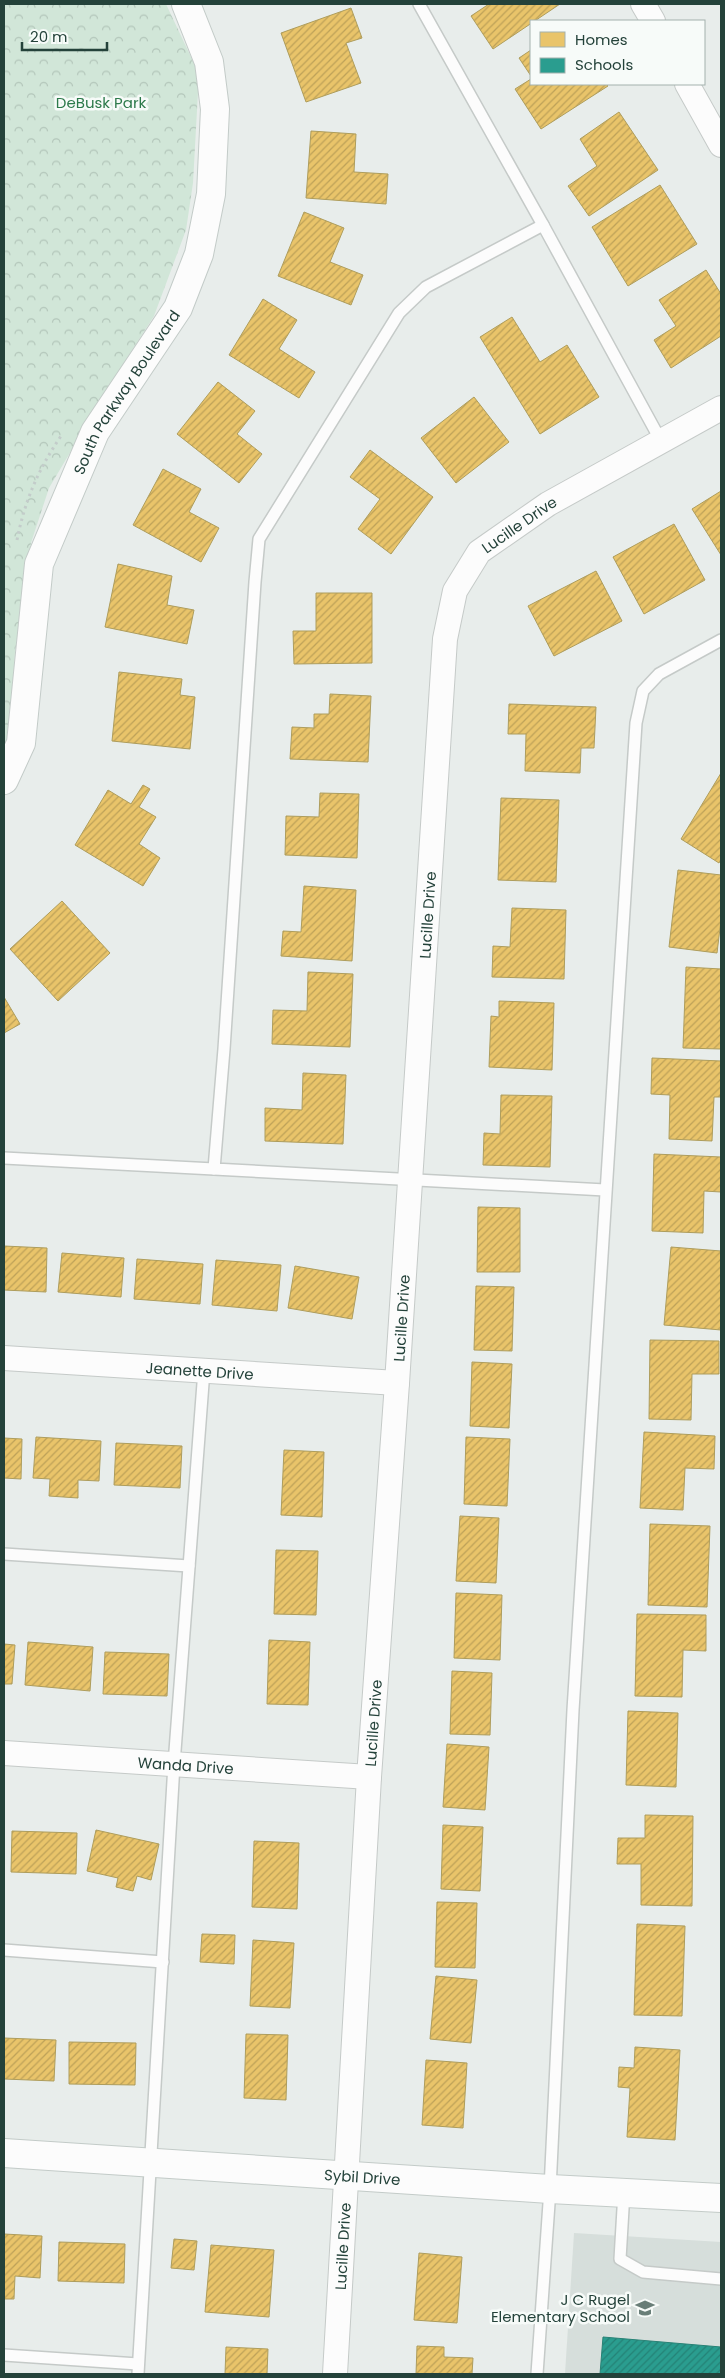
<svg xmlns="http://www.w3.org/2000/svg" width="725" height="2378" font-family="Poppins,sans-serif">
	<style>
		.built { fill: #d6dedb }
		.park { fill: url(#park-crowns) }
		.homes { fill: url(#homes-hatch); stroke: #ae9d5c }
		.schools { fill: url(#schools-hatch); stroke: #288276 }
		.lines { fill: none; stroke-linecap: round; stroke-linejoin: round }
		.lane-casing { stroke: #c5cac8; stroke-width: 14 }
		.street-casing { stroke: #c5cac8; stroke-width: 26 }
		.secondary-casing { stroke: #c3cbc8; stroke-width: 30 }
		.path { stroke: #c3ccca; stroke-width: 3; stroke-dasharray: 2.5 4; stroke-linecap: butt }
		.lane { stroke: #fcfcfc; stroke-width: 11 }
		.street { stroke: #fcfcfc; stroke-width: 24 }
		.secondary { stroke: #fcfcfc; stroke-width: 28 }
		.labels { text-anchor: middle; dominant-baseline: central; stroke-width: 5; stroke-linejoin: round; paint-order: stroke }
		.park-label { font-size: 15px; fill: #2d7a4b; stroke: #f7fbf9 }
		.street-label { font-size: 15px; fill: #24423a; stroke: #f7fbf9 }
		.poi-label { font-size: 15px; fill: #24423a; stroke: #f7fbf9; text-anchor: end }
	</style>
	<defs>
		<pattern id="park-crowns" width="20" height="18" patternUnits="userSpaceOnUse" patternTransform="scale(1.25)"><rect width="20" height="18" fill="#d1e6d8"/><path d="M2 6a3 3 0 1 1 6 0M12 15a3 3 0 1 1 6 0" fill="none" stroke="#b3c6ba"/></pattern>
		<pattern id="homes-hatch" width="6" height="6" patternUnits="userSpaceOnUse" patternTransform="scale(1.25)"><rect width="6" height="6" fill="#e9c46a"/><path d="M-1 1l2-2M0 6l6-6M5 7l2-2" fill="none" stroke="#bda158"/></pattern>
		<pattern id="schools-hatch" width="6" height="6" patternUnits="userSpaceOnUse" patternTransform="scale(1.25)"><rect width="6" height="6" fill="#2a9d8f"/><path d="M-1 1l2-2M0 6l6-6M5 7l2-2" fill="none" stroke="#248276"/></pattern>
	</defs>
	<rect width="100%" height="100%" fill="#e8edeb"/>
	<path class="built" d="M574 2233 721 2242V2374H565Z"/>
	<path class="park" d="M4 4H166L199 74 193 183 186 230 154 316 118 372 49 488 31 543 15 652 9 734 4 747Z"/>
	<g class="homes">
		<path d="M489 4H560L493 49 471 16Z"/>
		<path d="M351 8 362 38 346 43 361 83 306 102 281 33Z"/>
		<path d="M531 50V76L519 58Z"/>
		<path d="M531 79V84H606L608 86 541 129 515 89Z"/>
		<path d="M619 112 658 170 589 216 568 186 597 166 580 139Z"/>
		<path d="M311 131 356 134 354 172 388 174 386 204 306 198Z"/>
		<path d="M660 185 697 244 628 286 592 227Z"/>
		<path d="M304 212 344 228 330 262 363 275 351 305 278 276Z"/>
		<path d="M706 270 721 294V336L671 368 654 340 676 326 659 300Z"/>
		<path d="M263 299 297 320 279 349 315 372 299 398 229 355Z"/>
		<path d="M512 317 540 362 567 345 599 397 540 434 480 337Z"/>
		<path d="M218 382 255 411 237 434 262 454 239 483 177 434Z"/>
		<path d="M474 397 509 442 456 483 421 438Z"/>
		<path d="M370 450 433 497 391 554 358 529 380 499 350 477Z"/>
		<path d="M163 469 201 489 189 512 219 528 201 562 133 525Z"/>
		<path d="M721 491V555L692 509Z"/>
		<path d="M674 524 705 580 644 614 613 557Z"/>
		<path d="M118 564 172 576 167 605 194 610 187 644 105 627Z"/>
		<path d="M596 571 622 621 554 656 528 606Z"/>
		<path d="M316 593H372V663L294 664 293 631H316Z"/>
		<path d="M119 672 182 679 180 695 195 697 190 749 112 741Z"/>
		<path d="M330 694 371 696 368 762 290 759 292 727 314 728V714H329Z"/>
		<path d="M509 704 596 707 594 748H581L580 773 525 771 526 734H508Z"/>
		<path d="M721 773V859L719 863 681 839Z"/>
		<path d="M143 785 150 789 139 807 156 817 139 844 160 858 143 886 75 845 108 790 131 804Z"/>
		<path d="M320 793 359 794 357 858 285 855 286 816 319 817Z"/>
		<path d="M501 798 559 800 556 882 498 880Z"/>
		<path d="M678 870 721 875V920L717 953 669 947Z"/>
		<path d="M304 886 356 890 352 961 281 956 283 931 301 932Z"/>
		<path d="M62 901 110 953 58 1001 10 949Z"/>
		<path d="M512 908 566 910 564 979 492 977 493 946 510 947Z"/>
		<path d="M686 967 721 969V1049L683 1048Z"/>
		<path d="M308 972 353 974 350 1047 272 1044 273 1010 307 1011Z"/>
		<path d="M4 997 20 1024 4 1033Z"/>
		<path d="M499 1001 554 1003 552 1070 489 1067 491 1016 499 1017Z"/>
		<path d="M652 1058 721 1061V1097H714L712 1141 669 1139 670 1095 651 1094Z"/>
		<path d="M303 1073 346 1075 343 1144 265 1141V1108L302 1110Z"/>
		<path d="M501 1095 552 1096 550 1167 483 1165 484 1133 500 1134Z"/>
		<path d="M654 1154 721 1157V1192L704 1191 703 1233 652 1231Z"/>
		<path d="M478 1207 520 1208V1272H477Z"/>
		<path d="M4 1246 47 1248 46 1292 4 1290Z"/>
		<path d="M671 1247 721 1251V1330L664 1325Z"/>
		<path d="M62 1253 124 1258 121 1297 58 1292Z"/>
		<path d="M137 1259 203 1264 200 1304 134 1299Z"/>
		<path d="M216 1260 281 1265 277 1311 212 1305Z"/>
		<path d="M295 1266 359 1277 352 1319 288 1308Z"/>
		<path d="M476 1286 514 1287 512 1351 474 1350Z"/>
		<path d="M650 1340 719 1341V1374H692L691 1420 649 1419Z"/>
		<path d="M472 1362 512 1364 509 1428 470 1426Z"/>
		<path d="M644 1432 715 1436 714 1469 685 1468 683 1510 640 1508Z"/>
		<path d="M36 1437 101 1441 99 1481 78 1480V1498L49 1496 50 1479 33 1478Z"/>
		<path d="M466 1437 510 1439 507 1506 464 1504Z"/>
		<path d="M4 1438 22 1439 21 1479 4 1478Z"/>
		<path d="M116 1443 182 1446 180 1488 114 1485Z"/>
		<path d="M284 1450 324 1452 322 1517 281 1515Z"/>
		<path d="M460 1516 499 1518 496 1583 456 1581Z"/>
		<path d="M650 1524 710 1526 707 1607 648 1605Z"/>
		<path d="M276 1550 318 1551 316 1615 274 1614Z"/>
		<path d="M456 1593 502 1595 500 1660 454 1658Z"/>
		<path d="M637 1614 706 1615V1651L683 1650 682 1697 635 1696Z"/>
		<path d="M269 1640 310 1642 308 1705 267 1704Z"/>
		<path d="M28 1642 93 1647 90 1691 25 1685Z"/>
		<path d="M4 1644 15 1645 12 1684H4Z"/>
		<path d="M105 1652 169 1654 167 1696 103 1694Z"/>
		<path d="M452 1671 492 1673 490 1735 450 1734Z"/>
		<path d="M628 1711 678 1713 676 1787 626 1785Z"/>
		<path d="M447 1744 489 1747 485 1810 443 1807Z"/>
		<path d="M645 1815 693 1816 692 1906 641 1905V1864H617L618 1838H645Z"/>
		<path d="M443 1825 483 1827 480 1891 441 1889Z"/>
		<path d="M96 1830 159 1844 151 1880 137 1876 133 1891 116 1887 118 1878 87 1871Z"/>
		<path d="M12 1831 77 1833 76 1874 11 1872Z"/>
		<path d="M254 1841 299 1843 297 1909 252 1907Z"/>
		<path d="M437 1902 477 1903 475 1968 435 1967Z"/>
		<path d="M637 1924 685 1926 682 2016 634 2015Z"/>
		<path d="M202 1934 235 1935 234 1964 200 1962Z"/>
		<path d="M253 1940 294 1943 290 2008 250 2006Z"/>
		<path d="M436 1976 477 1980 471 2043 430 2039Z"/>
		<path d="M246 2034 288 2035 286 2100 244 2098Z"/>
		<path d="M4 2038 56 2040 54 2081 4 2079Z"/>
		<path d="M69 2042 136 2043 135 2085 69 2084Z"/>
		<path d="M635 2047 680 2050 675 2140 627 2137 630 2088 618 2087 619 2067 634 2068Z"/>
		<path d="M426 2060 467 2063 463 2128 422 2125Z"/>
		<path d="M4 2234 42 2236 40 2278 15 2276 14 2299H4Z"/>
		<path d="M174 2239 197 2241 194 2270 171 2268Z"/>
		<path d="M59 2242 125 2244 124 2283 58 2281Z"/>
		<path d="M211 2245 274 2250 269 2317 205 2312Z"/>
		<path d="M419 2253 462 2257 457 2323 414 2320Z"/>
		<path d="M417 2346 444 2347V2357L473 2358 472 2374H416Z"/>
		<path d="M226 2347 268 2349 267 2374H225Z"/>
	</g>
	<path class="schools" d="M603 2337 721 2347V2374H600Z"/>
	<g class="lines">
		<g class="lane-casing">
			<g id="lane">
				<path d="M419 4 543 225"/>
				<path d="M4 1158 214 1169"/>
				<path d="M605 1190 214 1169 224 1049 255 582 259 539 399 313 426 287 543 225 661 441"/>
				<path d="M4 1554 189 1566"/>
				<path d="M4 1950 163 1962"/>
				<path d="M624 2192 620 2259 643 2272 721 2279"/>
				<path d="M4 2355 138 2364"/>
				<path d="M138 2374 174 1764 204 1370"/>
				<path d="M537 2374 550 2189 573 1710 636 723 643 691 659 674 721 640"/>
			</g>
		</g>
		<g class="street-casing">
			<g id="street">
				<path d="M643 4 653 21"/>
				<path d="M687 84 721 145"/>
				<path id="s1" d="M4 1358 397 1383"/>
				<path id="s2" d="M4 1753 369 1777"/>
				<path id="s3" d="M335 2374 369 1777 397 1383 445 639 455 591 479 552 548 504 721 408"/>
			</g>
		</g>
		<g class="secondary-casing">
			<g id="secondary">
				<path id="s4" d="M4 780 21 743 39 564 95 432 178 308 199 254 211 194 215 109 209 62 186 4"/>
				<path id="s5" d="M4 2153 550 2189 721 2198"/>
			</g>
		</g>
		<path class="path" d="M17 540C25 500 38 470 61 436"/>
		<use href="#lane" class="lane"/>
		<use href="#street" class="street"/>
		<use href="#secondary" class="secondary"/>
	</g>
	<defs>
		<g id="school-bare" transform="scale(1.5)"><path d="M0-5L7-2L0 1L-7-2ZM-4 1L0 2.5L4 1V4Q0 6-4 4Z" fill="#697e78" stroke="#f7fbf9" stroke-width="2.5" paint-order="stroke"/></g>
	</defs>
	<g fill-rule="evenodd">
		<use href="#school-bare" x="645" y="2308"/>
	</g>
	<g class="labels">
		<g class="park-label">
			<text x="101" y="102">DeBusk Park</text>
		</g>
		<g class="street-label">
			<text stroke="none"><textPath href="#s4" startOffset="414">South Parkway Boulevard</textPath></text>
			<text stroke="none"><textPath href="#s3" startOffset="1882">Lucille Drive</textPath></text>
			<text stroke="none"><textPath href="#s3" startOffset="1462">Lucille Drive</textPath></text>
			<text stroke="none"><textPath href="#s3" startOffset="1058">Lucille Drive</textPath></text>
			<text stroke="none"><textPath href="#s1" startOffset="196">Jeanette Drive</textPath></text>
			<text stroke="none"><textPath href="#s3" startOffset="652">Lucille Drive</textPath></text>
			<text stroke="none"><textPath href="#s2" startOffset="182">Wanda Drive</textPath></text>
			<text stroke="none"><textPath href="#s5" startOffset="359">Sybil Drive</textPath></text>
			<text stroke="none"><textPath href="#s3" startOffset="128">Lucille Drive</textPath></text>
		</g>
		<g class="poi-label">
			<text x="630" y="2299">J C Rugel<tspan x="630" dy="17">Elementary School</tspan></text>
		</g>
	</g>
	<rect width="725" height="2378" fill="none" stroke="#24423a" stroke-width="10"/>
	<rect x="530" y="20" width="175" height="65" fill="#f7fbf9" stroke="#a3b1ad"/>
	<rect x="540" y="32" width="25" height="15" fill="#e9c46a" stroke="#a3b1ad"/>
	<text x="575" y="45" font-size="15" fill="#24423a">Homes</text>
	<rect x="540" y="58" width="25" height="15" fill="#2a9d8f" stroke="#a3b1ad"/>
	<text x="575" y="70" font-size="15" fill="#24423a">Schools</text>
	<path d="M22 42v8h85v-8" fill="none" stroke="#24423a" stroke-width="2.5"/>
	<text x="30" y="42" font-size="15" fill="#24423a" stroke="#f7fbf9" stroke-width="4" paint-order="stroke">20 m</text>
</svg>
